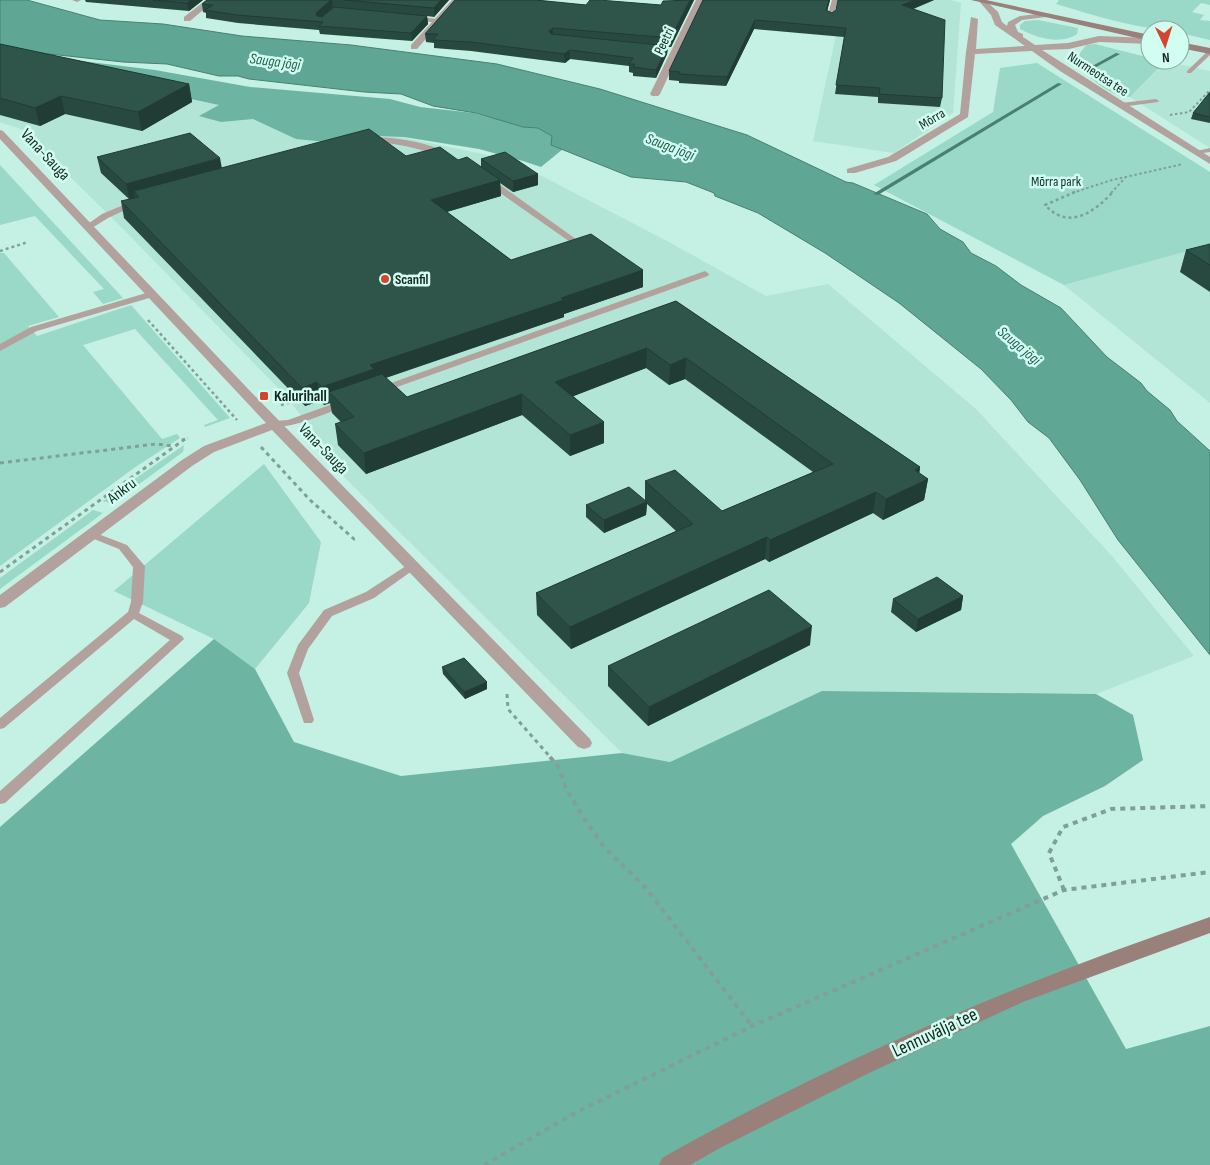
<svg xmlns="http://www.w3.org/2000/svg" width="1210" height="1165" font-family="'Sofia Sans Condensed',sans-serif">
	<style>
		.built { fill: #b2e5d6 }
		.green { fill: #9ad8c7 }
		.forest { fill: #6db5a2 }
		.water { fill: #5fa694; stroke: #498072 }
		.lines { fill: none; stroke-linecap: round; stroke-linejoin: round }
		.stream { fill: #498072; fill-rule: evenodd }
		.path-far3 { stroke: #7fa097; stroke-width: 2; stroke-dasharray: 2.5 2.5; stroke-linecap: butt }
		.path-far2 { stroke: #7fa097; stroke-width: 2.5; stroke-dasharray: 3 3; stroke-linecap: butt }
		.path-far1 { stroke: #7fa097; stroke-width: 3; stroke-dasharray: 4 4; stroke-linecap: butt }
		.path { stroke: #7fa097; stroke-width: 4; stroke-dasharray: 5 5; stroke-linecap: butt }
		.lane { fill: #b2a19d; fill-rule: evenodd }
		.street { fill: #b2a19d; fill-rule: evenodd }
		.secondary { fill: #99807b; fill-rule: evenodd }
		.wall { fill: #284940 }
		.shaded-wall { fill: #213c34 }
		.building { fill: #2f554b; stroke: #213c34 }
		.poi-dot { fill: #d24630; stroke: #d2fef1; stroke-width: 2 }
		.labels { text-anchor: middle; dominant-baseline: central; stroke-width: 5; stroke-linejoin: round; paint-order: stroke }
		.far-street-label { font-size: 14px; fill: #162722; stroke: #d2fef1 }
		.far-park-label { font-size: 14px; fill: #0e3129; stroke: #d2fef1 }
		.far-poi-label { font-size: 14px; font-weight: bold; fill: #162722; stroke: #d2fef1; text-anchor: start }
		.far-water-label { font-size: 15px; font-style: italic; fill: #235d50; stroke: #d2fef1 }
		.street-label { font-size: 16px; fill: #162722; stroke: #d2fef1 }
		.poi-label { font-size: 16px; font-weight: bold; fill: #162722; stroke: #d2fef1; text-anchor: start }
		.near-street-label { font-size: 19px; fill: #162722; stroke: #d2fef1 }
	</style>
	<rect width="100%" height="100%" fill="#c5f0e4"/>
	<g class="built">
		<path d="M841 0H950L961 3 953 113 894 153 813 141 836 36Z"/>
		<path d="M0 53 511 160 669 242 766 296 828 284 976 409 1111 555 1194 656 1096 694 822 691 670 762 622 753 318 451 327 447 282 392 125 231 23 130 0 122Z"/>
		<path d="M1165 61 1210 71V148L1130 97Z"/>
		<path d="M1210 245V403L1064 285Z"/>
	</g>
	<g class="green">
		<path d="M1059 0H1210V5L1201 3 1192 12 1204 15 1200 20 1210 21V40L1180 33V30C1139 30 1096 16 1056 4Z"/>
		<path d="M1038 20 1078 28 1077 34C1061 45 1036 38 1020 29V25L1025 21Z"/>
		<path d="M1095 44 1150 58V60L1165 61 1130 97C1110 97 1091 79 1078 65L1080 53 1086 45Z"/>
		<path d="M1037 63 1210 172V245L1064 285 874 185 993 112 1000 68Z"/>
		<path d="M0 165 123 298 103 304 93 292 104 289 35 216 0 225Z"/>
		<path d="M0 253H4L59 317 28 326 37 336 131 305 230 418 205 427 204 425 218 420 135 329 83 345 162 439 177 434 180 438 134 468 0 566Z"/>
		<path d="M184 445 183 452 112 504 103 501Z"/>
		<path d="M264 464 321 542 309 603 255 669 214 639 114 591Z"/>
		<path d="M93 510 103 513 0 589V578Z"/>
	</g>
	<g class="forest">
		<path d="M8 52 155 70 250 87 390 99 420 107 474 113 521 126 538 128 552 136V145L563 149 541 167 523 161 479 149 404 137 378 136 326 142 296 139 253 119 221 122 199 116 219 105 0 58Z"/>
		<path d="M214 639 255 669 294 742 401 776 622 753 670 762 822 691 1096 694 1133 715 1143 760 1105 786 1043 816 1011 844 1126 1049 1210 1026V1165H0V827Z"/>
	</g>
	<path class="water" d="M0 0H27L100 20 163 24 242 36 351 45 497 64 600 89 747 135 846 182 853 183 927 214 940 229 963 242 971 253 996 266 1021 285 1061 308 1107 357 1141 383 1147 391 1170 410 1177 421 1210 451V655L1118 540 1080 480 1049 438 1028 422 1011 400 981 369 899 303 825 253 758 213 715 196 714 193 686 182 631 177 551 145 552 136 538 128 523 127 476 113 433 106 401 94 364 92 249 79 238 76H219L167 64 123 62 40 53 0 46Z"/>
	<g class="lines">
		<g class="stream">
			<path d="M1116 53 1120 54 1089 71 1085 70Z"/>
			<path d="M1058 83 1062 84 878 195 873 194Z"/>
		</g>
		<g class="path-far3">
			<path d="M1170 115 1189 112 1210 90"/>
			<path d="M1072 193 1112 180 1183 164"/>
			<path d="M1111 193 1125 178"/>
		</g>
		<g class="path-far2">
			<path d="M1075 192 1045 205C1069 231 1094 212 1113 192"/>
			<path d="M0 251 28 242"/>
			<path d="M148 320 237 420"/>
			<path d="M278 399 291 400"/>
			<path d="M281 405 294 401"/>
			<path d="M182 440 188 438"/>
		</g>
		<g class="path-far1">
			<path d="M261 447 310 500 354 539 359 538"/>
			<path d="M0 463 156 444 173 446"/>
			<path d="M0 572 185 439"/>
			<path d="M507 694 508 709 551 758"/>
		</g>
		<g class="path">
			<path d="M550 757 558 766 566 788 583 817 604 847 645 887 752 1026"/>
			<path d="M1064 890 1049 853 1063 827 1111 809 1210 806"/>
			<path d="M484 1165 575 1113 752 1026 1064 890 1210 872"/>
		</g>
		<g class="lane">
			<path d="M832 0H838L833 18 830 20 827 18Z"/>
			<path d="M412 16 438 19 441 21 438 23 410 19V17Z"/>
			<path d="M1210 49V55L1191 73H1187V71Z"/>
			<path d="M1156 99 1159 101 1158 102 1121 107 1118 105 1121 103Z"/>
			<path d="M365 138C385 135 433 142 449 155L445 157C419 149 396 142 368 142L364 140Z"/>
			<path d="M1210 148V152L1196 154 1192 152Z"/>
			<path d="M486 179H492L580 242 573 244 486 183Z"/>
			<path d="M133 201 140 203 108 218 92 228 85 226 102 214Z"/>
			<path d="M705 271 709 274 708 276 383 392H377L375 390 377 388Z"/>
			<path d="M153 291 156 292V296L37 331 0 351V344L31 327Z"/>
			<path d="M344 400 349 403 347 405C332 411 282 434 270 424L275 421 288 420Z"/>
			<path d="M93 532 127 545 143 564 145 566 143 602 139 613 182 636 184 639 5 803 0 804V791L170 640 134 619 4 728 0 729V718L128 612 131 602 133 567 119 549 89 537 88 535Z"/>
			<path d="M412 562 418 566 416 568 374 598 332 616 308 649 299 673 314 720 312 723H304L287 673 298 645 324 610 366 592Z"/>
		</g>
		<g class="street">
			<path d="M72 0H81L77 2Z"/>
			<path d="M206 0H215L190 21H184V17Z"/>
			<path d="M452 0H460L417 49H411V45Z"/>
			<path d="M696 0H704L660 94 658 96H652L650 94Z"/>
			<path d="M978 0H985L998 12 1002 22 1007 26 1008 22 1020 16 1046 13V17L1022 20 1015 25 1018 32 1023 34V37L1035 45 1068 43 1099 36 1150 38V44L1099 42 1069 49 1042 50 1210 157V164L1060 71 1032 51 975 54 968 117 896 161 855 173H847V169L888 157 960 114 966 52 971 17 978 19 976 49 1025 46 995 25 991 15Z"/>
			<path d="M0 130 3 131 251 392 590 739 592 743 590 747 584 749 578 747 272 430 214 452 192 466 5 607 0 608V595L182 460 204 446 266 423 0 139Z"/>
		</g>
		<g class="secondary">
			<path d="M971 0H986L1150 35V41Z"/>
			<path d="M1180 42 1210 48V54L1180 48Z"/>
			<path d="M1210 917V933L1023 1002 871 1072 720 1148 690 1165H659L662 1158C836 1060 1021 981 1210 917Z"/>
		</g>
	</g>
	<g class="wall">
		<path d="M85 0H203L189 11 86 2Z"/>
		<path d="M207 0H449L434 17 427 16 428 24 412 41 320 34 319 30 238 23 206 18V13L203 12 202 4Z"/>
		<path d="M455 0H542L541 1 586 5H661L677 0H694L671 47H668L667 54 656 78 633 76V73L629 72V66L570 59 565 63 471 51 434 48V43L426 42 425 34Z"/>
		<path d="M703 0H830L827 11 832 13 836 10 838 0H934L913 9 942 98 940 107 878 103V97L835 94 844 37 754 29 726 86 679 83V81L669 80V71Z"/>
		<path d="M0 44 189 84 192 102 142 131 65 114 40 126 0 115Z"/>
		<path d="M1210 92V123L1191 119 1193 113Z"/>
		<path d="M406 156 458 160 481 167V159L538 174V185L513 192 500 183 501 196 447 212 511 260 643 270V287L564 314V317L386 378 407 397 676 301 920 467 919 474 928 479 924 500 883 520 873 513 769 562 765 559 571 649 537 615 536 593 676 531 647 504 646 515 604 533 586 517V505L645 500V481L722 511 813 472 685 379 669 385 646 368 573 396 604 422V443L570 456 522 415 366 474 338 445 335 424 341 422 332 413 330 403 324 405 320 401 305 406 124 218 121 201 129 199 101 173 97 157 221 168Z"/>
		<path d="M1210 244V292L1180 272 1186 250Z"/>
		<path d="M963 596 961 610 916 632 891 612 893 599Z"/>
		<path d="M810 645 648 726 608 686V666Z"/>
		<path d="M442 667 487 682V689L465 699 443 674Z"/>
	</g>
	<g class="shaded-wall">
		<path d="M191 0H203L189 11 187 3Z"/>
		<path d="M331 0H332L333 7 317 21 316 13Z"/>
		<path d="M441 0H449L434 17V8Z"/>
		<path d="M690 0H694L671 47V38Z"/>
		<path d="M829 0H830L825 19 826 10Z"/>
		<path d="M915 0H934L901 14 902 5Z"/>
		<path d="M427 16 428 24 412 41 411 33Z"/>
		<path d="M755 20 754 29 726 86 727 77Z"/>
		<path d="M553 28V36L549 39V31Z"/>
		<path d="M668 46 667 54 656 78V70Z"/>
		<path d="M570 50V59L565 63 564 54Z"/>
		<path d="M189 84 192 102 142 131 138 112Z"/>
		<path d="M61 96 65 114 40 126 35 108Z"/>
		<path d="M220 158 223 174 134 191 135 198 130 200 126 184Z"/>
		<path d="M538 174V185L513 192V181Z"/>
		<path d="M500 180 501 196 432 216 431 200Z"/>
		<path d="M643 270V287L564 314V317L375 381 329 392 330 403 324 405 322 387 370 365Z"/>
		<path d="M647 348 646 368 556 403 555 382Z"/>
		<path d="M686 358 685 379 669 385 670 365Z"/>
		<path d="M317 382 320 401 305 406 302 388Z"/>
		<path d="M522 394V415L366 474 364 453Z"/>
		<path d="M604 422V443L570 456V435Z"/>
		<path d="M920 467 918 484 928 479 924 500 883 520 886 499 915 470Z"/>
		<path d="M876 492 873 513 769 562 770 540Z"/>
		<path d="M647 502 646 515 604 533V520Z"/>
		<path d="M767 537 765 559 571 649 570 627Z"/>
		<path d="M963 596 961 610 916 632 918 619Z"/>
		<path d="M812 626 810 645 648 726 649 707Z"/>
		<path d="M487 682V689L465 699 464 692Z"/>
	</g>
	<g class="building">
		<path d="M153 0H191L187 3Z"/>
		<path d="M207 0H331L316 13 317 16 322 17 334 7 427 16 411 33 319 26 323 22 237 15 205 10 213 5 202 4Z"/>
		<path d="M344 0H441L434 8Z"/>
		<path d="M455 0H536L586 5 590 0H599L661 5 663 1 690 0 671 38 553 28 549 31 551 34 668 46 656 70 633 67 635 64H629L633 58 570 50 564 54 471 42 433 40 438 34H425Z"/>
		<path d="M703 0H829L826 10 832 13 836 10 838 0H915L902 5 945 20 942 98 879 94 880 88 836 85 846 28 755 20 727 77 679 74 680 72 669 71Z"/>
		<path d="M0 44 189 84 138 112 61 96 35 108 0 98Z"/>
		<path d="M1210 92V117L1193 113Z"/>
		<path d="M369 129 406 156 440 147 458 160 467 157 500 180 431 200 511 260 591 234 643 270 561 298 564 300 370 365 374 369 322 387 317 382 302 388 121 201 139 197 134 191Z"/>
		<path d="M190 133 220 158 126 184 97 157Z"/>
		<path d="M505 152 538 174 513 181 481 159Z"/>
		<path d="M1210 244V265L1186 250Z"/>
		<path d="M676 301 920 467 915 470 928 479 886 499 876 492 770 540 767 537 570 627 536 593 693 524 645 481 675 470 722 511 833 464 686 358 670 365 647 348 555 382 604 422 570 435 522 394 364 453 335 424 354 417 329 392 382 374 407 397Z"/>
		<path d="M629 487 647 502 604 520 586 505Z"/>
		<path d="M937 577 963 596 918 619 893 599Z"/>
		<path d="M769 590 812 626 649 707 608 666Z"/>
		<path d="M464 658 487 682 464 692 442 667Z"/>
	</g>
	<g class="poi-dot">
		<circle cx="385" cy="279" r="5"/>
		<rect x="259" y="391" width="10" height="10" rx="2.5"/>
	</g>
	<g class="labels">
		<g class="far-street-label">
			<text transform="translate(664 41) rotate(-64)">Peetri</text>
			<text transform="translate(1098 74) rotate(33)">Nurmeotsa tee</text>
			<text transform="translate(932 119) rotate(-31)">Mõrra</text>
		</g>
		<g class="far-park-label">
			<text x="1056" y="181">Mõrra park</text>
		</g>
		<g class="far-poi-label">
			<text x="395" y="279">Scanfil</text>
		</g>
		<g class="far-water-label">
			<text transform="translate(275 62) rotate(8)">Sauga jõgi</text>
			<text transform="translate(670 147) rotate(21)">Sauga jõgi</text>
			<text transform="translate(1019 346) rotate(40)">Sauga jõgi</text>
		</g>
		<g class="street-label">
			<text transform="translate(45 155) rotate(47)">Vana-Sauga</text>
			<text transform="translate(323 449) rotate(46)">Vana-Sauga</text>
			<text transform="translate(122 491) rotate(-37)">Ankru</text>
		</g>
		<g class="poi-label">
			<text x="274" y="396">Kalurihall</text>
		</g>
		<g class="near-street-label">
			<text transform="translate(935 1033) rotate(-25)">Lennuvälja tee</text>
		</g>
	</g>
	<g transform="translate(1165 45) rotate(176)"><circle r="24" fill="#d2fef1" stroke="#87a89e"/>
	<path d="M0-4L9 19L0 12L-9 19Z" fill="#d24630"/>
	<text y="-8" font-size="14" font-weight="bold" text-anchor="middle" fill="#162722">N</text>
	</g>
</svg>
